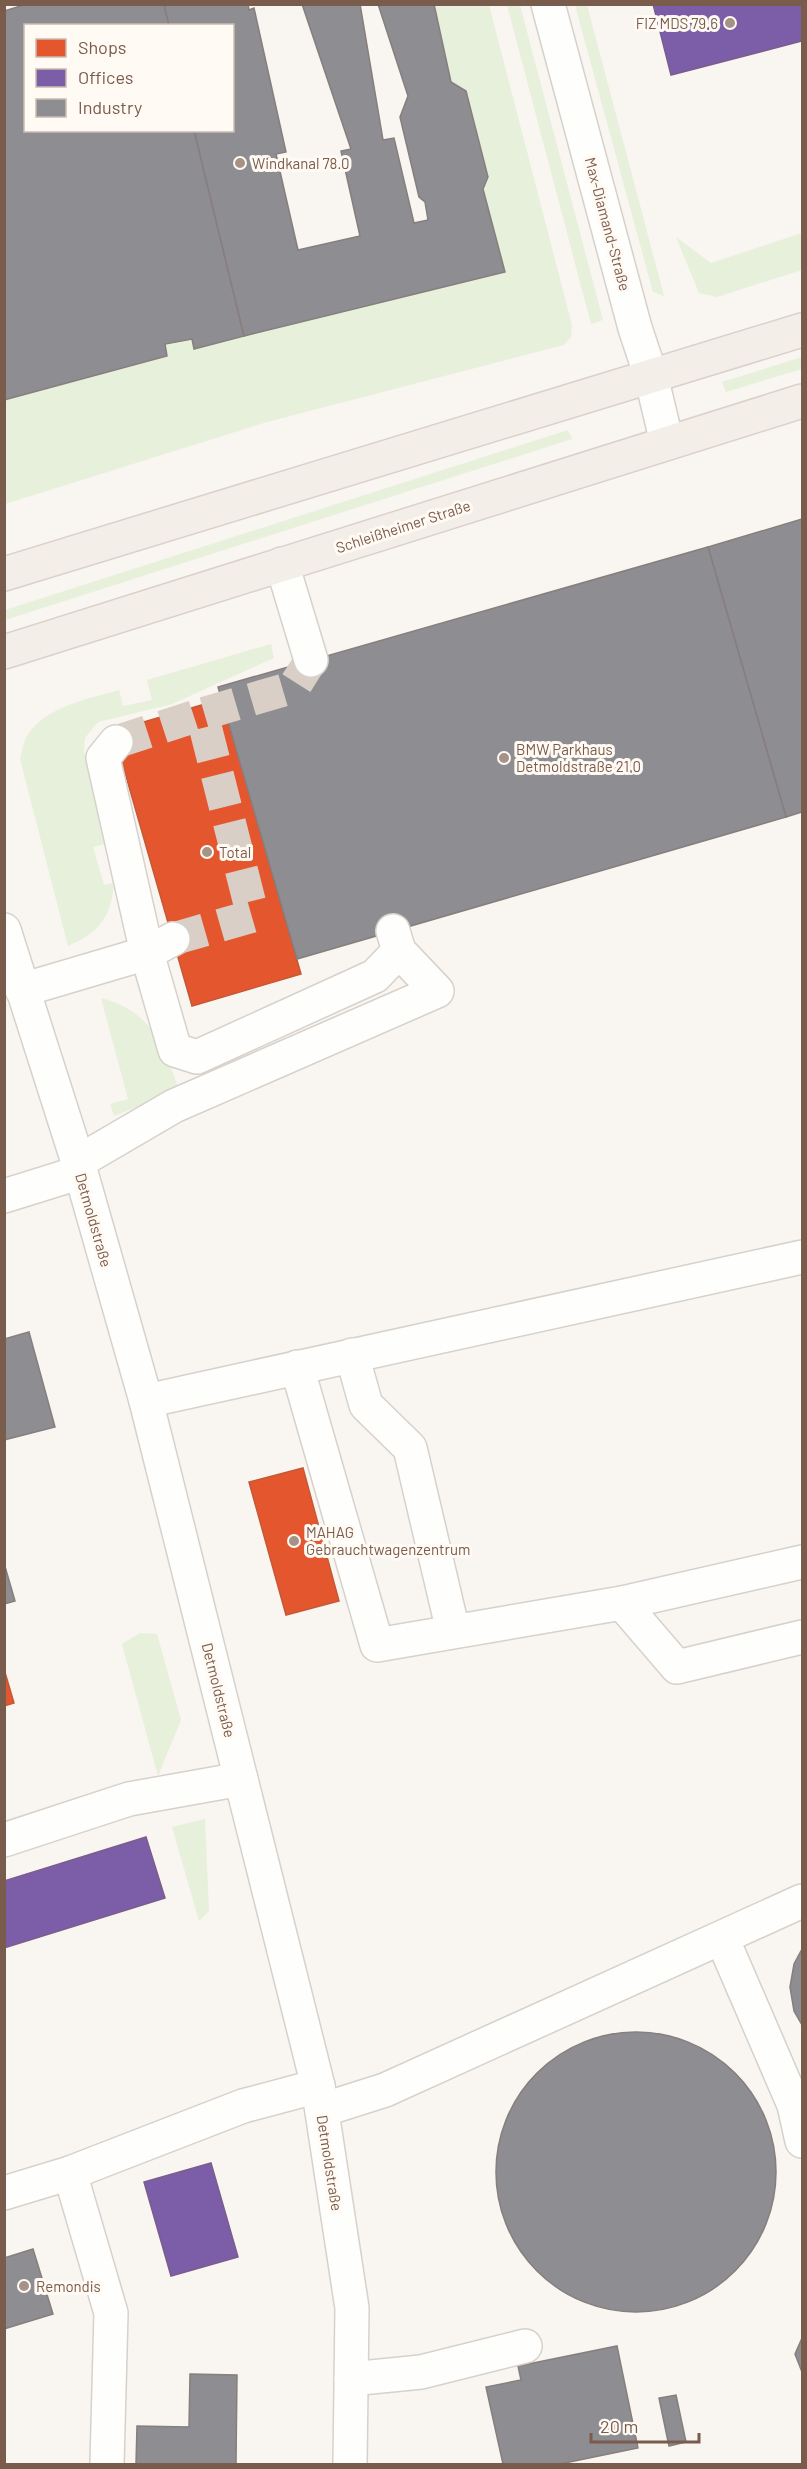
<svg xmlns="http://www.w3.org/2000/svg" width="807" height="2469" font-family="Barlow,sans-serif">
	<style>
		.green { fill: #e7f0db }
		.shops { fill: #e4572e; stroke: #c45837; stroke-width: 1.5 }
		.offices { fill: #7b5ea7; stroke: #7b5d8c; stroke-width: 1.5 }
		.industry { fill: #8d8d92; stroke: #877e7d; stroke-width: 1.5 }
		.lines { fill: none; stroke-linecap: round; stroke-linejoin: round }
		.minor-tunnel { stroke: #d9cfc7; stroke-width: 33; stroke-dasharray: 33 16; stroke-linecap: butt }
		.minor-casing { stroke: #d7d1cb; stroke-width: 36 }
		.major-casing { stroke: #dad1cc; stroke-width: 36 }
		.minor { stroke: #fefefd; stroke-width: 33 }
		.major { stroke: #f3eee8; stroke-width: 33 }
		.poi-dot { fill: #a69286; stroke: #fffaf3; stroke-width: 2 }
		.labels { text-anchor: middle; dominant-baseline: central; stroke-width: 6; stroke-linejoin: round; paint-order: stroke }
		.poi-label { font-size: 15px; fill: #7a5c4d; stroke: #fffaf3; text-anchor: start }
		.street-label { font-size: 15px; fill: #7a5c4d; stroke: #fffaf3 }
	</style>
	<rect width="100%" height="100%" fill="#f9f5f0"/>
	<g class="green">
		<path d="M434 5H489L572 325 571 337 564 345 267 422 5 504V400L167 357 165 344 192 339 194 349 505 272 483 189 488 177 466 91 451 82Z"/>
		<path d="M507 5H520L603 320 591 324Z"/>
		<path d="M575 5H587L664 296 653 292Z"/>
		<path d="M802 233V270L717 297 699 293 676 237 711 263Z"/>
		<path d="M802 357V369L726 392 722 382Z"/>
		<path d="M568 430 572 439 5 620V610Z"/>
		<path d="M271 644 274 658 172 704 98 722 85 738 84 752 109 843 93 847 104 885 114 883C111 917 100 932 68 946L20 759C22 752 23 742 27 736 45 706 89 699 119 690L123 706 152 700 147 680Z"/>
		<path d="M101 998C151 1011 163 1044 179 1090L114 1116 110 1104 128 1099Z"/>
		<path d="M140 1633 157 1634 181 1720 158 1776 122 1644Z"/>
		<path d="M205 1819 209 1911 199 1921 172 1827Z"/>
	</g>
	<g class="shops">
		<path d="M222 699 301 974 192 1006 113 731Z"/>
		<path d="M303 1468 339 1601 286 1615 249 1482Z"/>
		<path d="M4 1669 14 1703 4 1706Z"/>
	</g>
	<g class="offices">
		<path d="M653 4H802V41L671 75Z"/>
		<path d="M146 1837 165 1898 4 1948V1881Z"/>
		<path d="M211 2163 238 2257 171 2276 144 2182Z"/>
	</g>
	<g class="industry">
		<path d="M27 4H164L169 26H26V130H194L244 336 194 349 192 339 165 344 167 356 4 400V11Z"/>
		<path d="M164 4H248L249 10 254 8 286 152 276 154 298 250 360 236 341 151 351 149 302 4H360L383 140 394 138 414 223 428 220 425 202 419 197 400 117 408 96 378 4H434L451 82 466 91 488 177 483 189 505 272 244 336 194 130H232V26H169Z"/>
		<path d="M802 519V812L786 817 708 547Z"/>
		<path d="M708 547 786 817 297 959 218 687Z"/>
		<path d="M29 1332 55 1427 4 1440V1339Z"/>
		<path d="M4 1563 15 1601 4 1604Z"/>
		<path d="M802 1949V2025L794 2011 790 1987 794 1964Z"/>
		<circle cx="636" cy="2172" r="140"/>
		<path d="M33 2249 53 2314 4 2329V2258Z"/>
		<path d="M802 2338V2372L795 2354Z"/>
		<path d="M617 2346 638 2448 560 2464H503L486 2387 521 2380 518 2366Z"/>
		<path d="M190 2374 237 2375 236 2464H136L137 2426 189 2427Z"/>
		<path d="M676 2395 686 2442 669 2446 659 2398Z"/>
	</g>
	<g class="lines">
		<g class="minor-tunnel">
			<path d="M116 742 202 714"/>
			<path d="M173 939 253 916 202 714 294 687 311 660"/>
		</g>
		<g class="minor-casing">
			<g id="minor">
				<path d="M548 4 635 328 651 376 667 443"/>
				<path d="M282 564 311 660"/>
				<path d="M116 742 103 758 147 953 175 1050 197 1057 375 976 399 951 393 931"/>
				<path d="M4 930 78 1162 146 1401 318 2086 352 2308 350 2464"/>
				<path d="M22 990 147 953 173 939"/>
				<path d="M78 1162 174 1106 437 991 399 951"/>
				<path d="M4 1196 81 1172"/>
				<path d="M352 1355 366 1405 410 1448 453 1631"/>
				<path d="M297 1367 377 1645 622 1603 802 1562"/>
				<path d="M146 1401 802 1257"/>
				<path d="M622 1603 677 1667 802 1637"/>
				<path d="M4 1840 129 1799 241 1779"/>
				<path d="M722 1938 794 2105 802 2141"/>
				<path d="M322 2110 385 2090 802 1901"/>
				<path d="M70 2173 111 2313 107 2464"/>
				<path d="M4 2193 70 2173 243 2106 318 2086"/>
				<path d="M351 2379 421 2372 525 2346"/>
			</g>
		</g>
		<g class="major-casing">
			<g id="major">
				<path d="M4 574 802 330"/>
				<path d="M4 652 802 401"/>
			</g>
		</g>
		<use href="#minor" class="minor"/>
		<use href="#major" class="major"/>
	</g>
	<g class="poi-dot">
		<circle cx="730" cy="23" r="6"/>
		<circle cx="240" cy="163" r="6"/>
		<circle cx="504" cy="758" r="6"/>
		<circle cx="207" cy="852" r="6"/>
		<circle cx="294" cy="1541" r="6"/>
		<circle cx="24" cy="2286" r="6"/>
	</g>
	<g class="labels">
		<g class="poi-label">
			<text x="718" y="23" text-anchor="end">FIZ MDS 79.6</text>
			<text x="252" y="163">Windkanal 78.0</text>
			<text x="516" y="749">BMW Parkhaus<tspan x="516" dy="17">Detmoldstraße 21.0</tspan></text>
			<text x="219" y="852">Total</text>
			<text x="306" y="1532">MAHAG<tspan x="306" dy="17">Gebrauchtwagenzentrum</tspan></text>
			<text x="36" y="2286">Remondis</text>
		</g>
		<g class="street-label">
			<text transform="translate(608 224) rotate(75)">Max-Diamand-Straße</text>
			<text transform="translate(403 526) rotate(-18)">Schleißheimer Straße</text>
			<text transform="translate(94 1220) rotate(74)">Detmoldstraße</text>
			<text transform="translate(219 1690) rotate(76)">Detmoldstraße</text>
			<text transform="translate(330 2163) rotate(81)">Detmoldstraße</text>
		</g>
	</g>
	<rect width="807" height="2469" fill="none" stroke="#7a5c4d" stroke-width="12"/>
	<rect x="24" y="24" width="210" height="108" fill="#fffaf3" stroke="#cabbb1" stroke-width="1.5"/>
	<rect x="36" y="39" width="30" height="18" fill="#e4572e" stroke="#cabbb1" stroke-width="1.5"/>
	<text x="78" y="54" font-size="18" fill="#7a5c4d">Shops</text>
	<rect x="36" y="69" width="30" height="18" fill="#7b5ea7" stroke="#cabbb1" stroke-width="1.5"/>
	<text x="78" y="84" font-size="18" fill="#7a5c4d">Offices</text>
	<rect x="36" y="99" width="30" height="18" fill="#8d8d92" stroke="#cabbb1" stroke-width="1.5"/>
	<text x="78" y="114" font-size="18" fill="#7a5c4d">Industry</text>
	<path d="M591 2433v9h108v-9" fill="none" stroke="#7a5c4d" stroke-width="3"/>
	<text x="600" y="2433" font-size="18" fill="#7a5c4d" stroke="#fffaf3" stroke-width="4.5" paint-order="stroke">20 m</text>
</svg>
